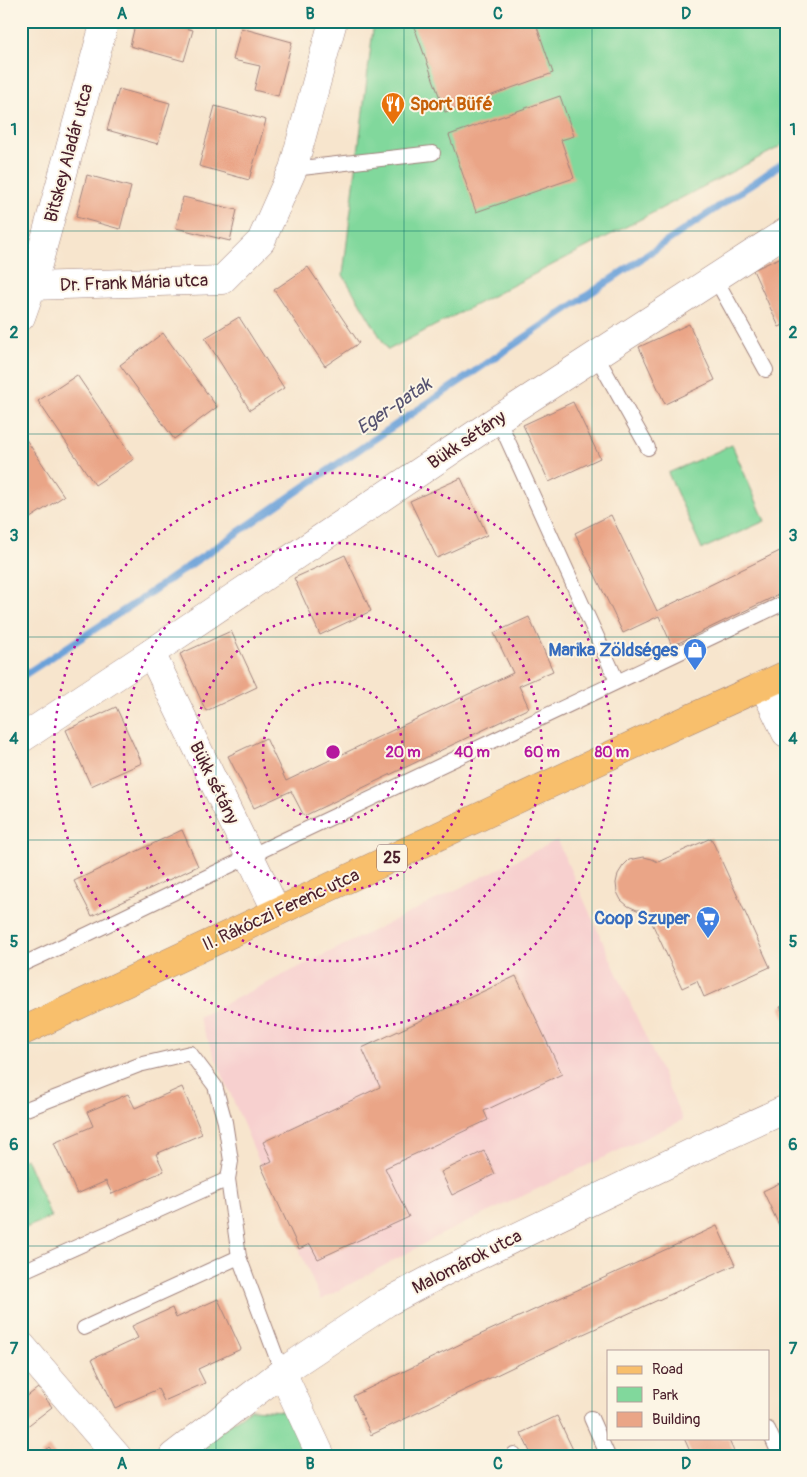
<svg xmlns="http://www.w3.org/2000/svg" width="807" height="1477" font-family="Pangolin,sans-serif">
	<style>
		.built { fill: #f7d0cf }
		.green { fill: #81d89c; stroke: #667c64 }
		.lines { fill: none; stroke-linecap: round; stroke-linejoin: round }
		.stream { stroke: #6ba1d9; stroke-width: 7 }
		.building { fill: #eaa587 }
		.lane-casing { stroke: #a0827c; stroke-width: 16 }
		.street-casing { stroke: #a0827c; stroke-width: 29 }
		.primary-casing { stroke: #a0827c; stroke-width: 29 }
		.lane { stroke: #fff; stroke-width: 14 }
		.street { stroke: #fff; stroke-width: 28 }
		.primary { stroke: #f8bf6c; stroke-width: 28 }
		.grid { fill: none; stroke: #0f766e; stroke-width: 1; stroke-opacity: 0.55 }
		.ring { fill: none; stroke: #b5179e; stroke-width: 2.5; stroke-dasharray: 2.5 5 }
		.labels { text-anchor: middle; dominant-baseline: central; stroke-width: 4; stroke-linejoin: round; paint-order: stroke }
		.shield { fill: #fcf5e5; stroke: #7f5f63; stroke-width: 1 }
		.shield-label { font-size: 16px; font-weight: bold; fill: #4a1f2b }
		.food-label { font-size: 18px; font-weight: bold; fill: #c56008; stroke: #fcf5e5; text-anchor: start }
		.street-label { font-size: 18px; fill: #4a1f2b; stroke: #fcf5e5 }
		.shop-label { font-size: 18px; font-weight: bold; fill: #366cbe; stroke: #fcf5e5; text-anchor: end }
		.water-label { font-size: 19px; font-style: italic; fill: #575371; stroke: #fcf5e5 }
		.centre { fill: #b5179e; stroke: #fcf5e5; stroke-width: 2.5 }
		.ring-label { font-size: 15px; text-anchor: middle; font-weight: bold; fill: #b5179e; stroke: #fcf5e5; stroke-width: 4; stroke-linejoin: round; paint-order: stroke }
		.neatline { fill: none; stroke: #0f766e; stroke-width: 2 }
		.grid-label { font-size: 16px; text-anchor: middle; font-weight: bold; fill: #0f766e }
	</style>
	<rect width="100%" height="100%" fill="#fcf5e5"/>
	<filter id="ink" filterUnits="userSpaceOnUse"><feTurbulence type="fractalNoise" baseFrequency=".02" numOctaves="2"/><feDisplacementMap in="SourceGraphic" scale="10" xChannelSelector="R" yChannelSelector="G"/><feConvolveMatrix kernelMatrix="1 2 1 2 8 2 1 2 1" color-interpolation-filters="sRGB"/></filter>
	<filter id="wash" filterUnits="userSpaceOnUse"><feTurbulence type="fractalNoise" baseFrequency=".0096" numOctaves="4" result="noise"/><feDisplacementMap in="SourceGraphic" scale="20" xChannelSelector="R" yChannelSelector="G"/><feGaussianBlur stdDeviation="1.12" result="paint"/><feColorMatrix in="noise" values="0 0 0 0 0 0 0 0 0 0 0 0 0 0 0 0 0 1.4 0 .05"/><feComposite in="paint" operator="in"/></filter>
	<g filter="url(#wash)">
		<rect width="100%" height="100%" fill="#f7e5cd"/>
		<path class="built" d="M557 840 683 1120 442 1234 321 1300 299 1249 261 1166 198 1017Z"/>
		<g class="green">
			<path d="M374 21H786V142L776 149 388 350 343 275Z"/>
			<path d="M732 445 765 521 702 549 668 473Z"/>
			<path d="M26 1158 51 1217 21 1230V1160Z"/>
			<path d="M251 1409 283 1411 304 1444 309 1456H185Z"/>
		</g>
		<g class="lines">
			<path class="stream" d="M21 677 132 605 314 480 786 161"/>
		</g>
		<g id="blocks">
			<g class="building">
				<path d="M136 21H171L170 24 193 30 184 61 130 46Z"/>
				<path d="M412 21H535L553 73 445 112Z"/>
				<path d="M241 28 292 42 278 96 254 90 260 66 233 60Z"/>
				<path d="M119 89 170 103 158 144 107 130Z"/>
				<path d="M560 96 574 136 561 140 574 178 476 212 449 135Z"/>
				<path d="M215 106 266 120 249 180 199 166Z"/>
				<path d="M87 175 131 187 120 229 76 217Z"/>
				<path d="M183 197 237 210 230 241 176 228Z"/>
				<path d="M786 255V324L779 327 753 270Z"/>
				<path d="M308 267 359 343 325 366 274 290Z"/>
				<path d="M239 317 284 388 250 410 205 338Z"/>
				<path d="M689 324 715 380 665 404 639 347Z"/>
				<path d="M163 333 217 407 174 439 120 365Z"/>
				<path d="M77 375 134 459 95 485 38 401Z"/>
				<path d="M573 402 600 458 549 482 523 425Z"/>
				<path d="M21 432 64 496 21 524Z"/>
				<path d="M461 478 487 535 437 558 410 501Z"/>
				<path d="M611 515 657 611 786 548V591L672 646 659 616 623 633 575 533Z"/>
				<path d="M345 555 371 611 320 635 294 578Z"/>
				<path d="M529 617 553 671 519 686 529 708 304 816 291 791 254 808 228 756 266 738 286 781 513 673 494 633Z"/>
				<path d="M231 631 257 687 206 711 180 654Z"/>
				<path d="M116 707 142 763 91 786 66 730Z"/>
				<path d="M21 824 28 839 21 842Z"/>
				<path d="M182 830 198 866 92 916 74 881Z"/>
				<path d="M711 838 770 967 704 997 697 981 682 988 646 910H637L628 906 621 900 617 892 616 883 618 874 623 866 629 860 644 857 652 859 658 862Z"/>
				<path d="M516 976 562 1074 484 1111 488 1120 385 1168 409 1217 318 1259 310 1244 299 1249 261 1166 272 1161 263 1142 380 1087 362 1048Z"/>
				<path d="M786 1005V1021L780 1007Z"/>
				<path d="M182 1087 202 1134 156 1154 164 1171 112 1194 106 1181 77 1194 54 1143 93 1126 87 1112 128 1094 135 1108Z"/>
				<path d="M484 1151 495 1174 452 1195 441 1172Z"/>
				<path d="M786 1180V1240L763 1191Z"/>
				<path d="M717 1226 735 1265 557 1346 371 1435 353 1396 475 1337Z"/>
				<path d="M218 1299 241 1349 198 1369 205 1383 164 1401 158 1389 115 1408 92 1359 138 1338 132 1326 172 1308 176 1318Z"/>
				<path d="M38 1388 52 1407 21 1431V1401Z"/>
				<path d="M557 1416 576 1456H532L521 1433Z"/>
				<path d="M684 1438H728L736 1456H692Z"/>
				<path d="M49 1447 56 1456H39Z"/>
			</g>
		</g>
	</g>
	<g filter="url(#ink)">
		<use href="#blocks" fill-opacity="0" stroke="#a0827c" stroke-width="1"/>
		<g class="lines">
			<g class="lane-casing">
				<g id="lane">
					<path d="M293 169 433 153"/>
					<path d="M715 278 766 370"/>
					<path d="M596 355 648 448"/>
					<path d="M498 419 617 681"/>
					<path d="M21 965 88 934 250 856 786 602"/>
					<path d="M21 1111 139 1065 190 1053 215 1086 225 1122 231 1161 228 1179 239 1257 282 1372"/>
					<path d="M21 1272 228 1179"/>
					<path d="M84 1328 239 1257"/>
					<path d="M591 1418 608 1456"/>
					<path d="M768 1429 780 1456"/>
					<path d="M514 1454 515 1456"/>
				</g>
			</g>
			<g class="street-casing">
				<g id="street">
					<path d="M32 286 105 21"/>
					<path d="M21 317 32 286 222 280 261 241 293 169 333 21"/>
					<path d="M151 653 277 912"/>
					<path d="M763 685 786 733"/>
					<path d="M21 739 151 653 498 419 786 232"/>
					<path d="M21 1345 117 1456"/>
					<path d="M282 1372 321 1456"/>
					<path d="M173 1456 282 1372 386 1303 444 1272 720 1139 786 1109"/>
				</g>
			</g>
			<g class="primary-casing">
				<path id="primary" d="M21 1032 669 728 786 675"/>
			</g>
			<use href="#lane" class="lane"/>
			<use href="#street" class="street"/>
			<use href="#primary" class="primary"/>
		</g>
	</g>
	<path class="grid" d="M216 21V1456M404 21V1456M592 21V1456M21 231H786M21 434H786M21 637H786M21 840H786M21 1043H786M21 1246H786"/>
	<g class="ring">
		<circle cx="333" cy="752" r="70"/>
		<circle cx="333" cy="752" r="139"/>
		<circle cx="333" cy="752" r="209"/>
		<circle cx="333" cy="752" r="279"/>
	</g>
	<defs>
		<g id="restaurant-pin" transform="scale(1.25)"><path d="M0 17L-7.5 6A9.5 9.5 0 1 1 7.5 6Z" fill="#e8710a" stroke="#fcf5e5"/><path d="M-5-6h1v4h1v-4h1v4h1v-4h1v5L-1.5 .5V6h-2V.5L-5-1ZM5-6V6H3V1.5H1.5Q1.5-4 5-6Z" fill="#fff"/></g>
		<g id="shop-pin" transform="scale(1.25)"><path d="M0 17L-7.5 6A9.5 9.5 0 1 1 7.5 6Z" fill="#3f7fe0" stroke="#fcf5e5"/><path d="M-5-2.5h2.3a2.7 3.5 0 0 1 5.4 0H5L5.5 6h-11ZM-1.5-2.5h3a1.5 2.3 0 0 0-3 0Z" fill="#fff"/></g>
		<g id="supermarket-pin" transform="scale(1.25)"><path d="M0 17L-7.5 6A9.5 9.5 0 1 1 7.5 6Z" fill="#3f7fe0" stroke="#fcf5e5"/><path d="M-6-5.5h2.5l.6 2H6L4.5 2H-2.5L-4.4-4H-6ZM-1.5 3.2a1.3 1.3 0 1 0 .1 0ZM3 3.2a1.3 1.3 0 1 0 .1 0Z" fill="#fff"/></g>
	</defs>
	<g fill-rule="evenodd">
		<use href="#restaurant-pin" x="393" y="104"/>
		<use href="#shop-pin" x="695" y="650"/>
		<use href="#supermarket-pin" x="708" y="918"/>
	</g>
	<g class="labels">
		<rect class="shield" x="377" y="844.5" width="30" height="27" rx="4"/>
		<g class="shield-label">
			<text x="392" y="858">25</text>
		</g>
		<g class="food-label">
			<text x="410" y="104">Sport Büfé</text>
		</g>
		<g class="street-label">
			<text transform="translate(69 153) rotate(-75)">Bitskey Aladár utca</text>
			<text transform="translate(134 283) rotate(-2)">Dr. Frank Mária utca</text>
			<text transform="translate(467 440) rotate(-34)">Bükk sétány</text>
			<text transform="translate(214 783) rotate(64)">Bükk sétány</text>
			<text transform="translate(281 910) rotate(-25)">II. Rákóczi Ferenc utca</text>
			<text transform="translate(467 1262) rotate(-27)">Malomárok utca</text>
		</g>
		<g class="shop-label">
			<text x="678" y="650">Marika Zöldséges</text>
			<text x="690" y="918">Coop Szuper</text>
		</g>
		<g class="water-label">
			<text transform="translate(394 406) rotate(-34)">Eger-patak</text>
		</g>
	</g>
	<circle cx="333" cy="752" r="8" class="centre"/>
	<g class="ring-label">
		<text x="403" y="757">20 m</text>
		<text x="472" y="757">40 m</text>
		<text x="542" y="757">60 m</text>
		<text x="612" y="757">80 m</text>
	</g>
	<rect width="807" height="1477" fill="none" stroke="#fcf5e5" stroke-width="55"/>
	<rect x="607" y="1350" width="162" height="90" fill="#fcf5e5" stroke="#b59f9b"/>
	<rect x="617" y="1366" width="25" height="8" fill="#f8bf6c" stroke="#b59f9b"/>
	<text x="652" y="1374" font-size="15" fill="#4a1f2b">Road</text>
	<rect x="617" y="1387" width="25" height="15" fill="#81d89c" stroke="#b59f9b"/>
	<text x="652" y="1400" font-size="15" fill="#4a1f2b">Park</text>
	<rect x="617" y="1412" width="25" height="15" fill="#eaa587" stroke="#b59f9b"/>
	<text x="652" y="1424" font-size="15" fill="#4a1f2b">Building</text>
	<rect x="28" y="28" width="752" height="1422" class="neatline"/>
	<g class="grid-label">
		<text x="122" y="19">A</text>
		<text x="310" y="19">B</text>
		<text x="498" y="19">C</text>
		<text x="686" y="19">D</text>
		<text x="14" y="135">1</text>
		<text x="793" y="135">1</text>
		<text x="14" y="338">2</text>
		<text x="793" y="338">2</text>
		<text x="14" y="541">3</text>
		<text x="793" y="541">3</text>
		<text x="14" y="744">4</text>
		<text x="793" y="744">4</text>
		<text x="14" y="947">5</text>
		<text x="793" y="947">5</text>
		<text x="14" y="1150">6</text>
		<text x="793" y="1150">6</text>
		<text x="14" y="1354">7</text>
		<text x="793" y="1354">7</text>
		<text x="122" y="1469">A</text>
		<text x="310" y="1469">B</text>
		<text x="498" y="1469">C</text>
		<text x="686" y="1469">D</text>
	</g>
</svg>
